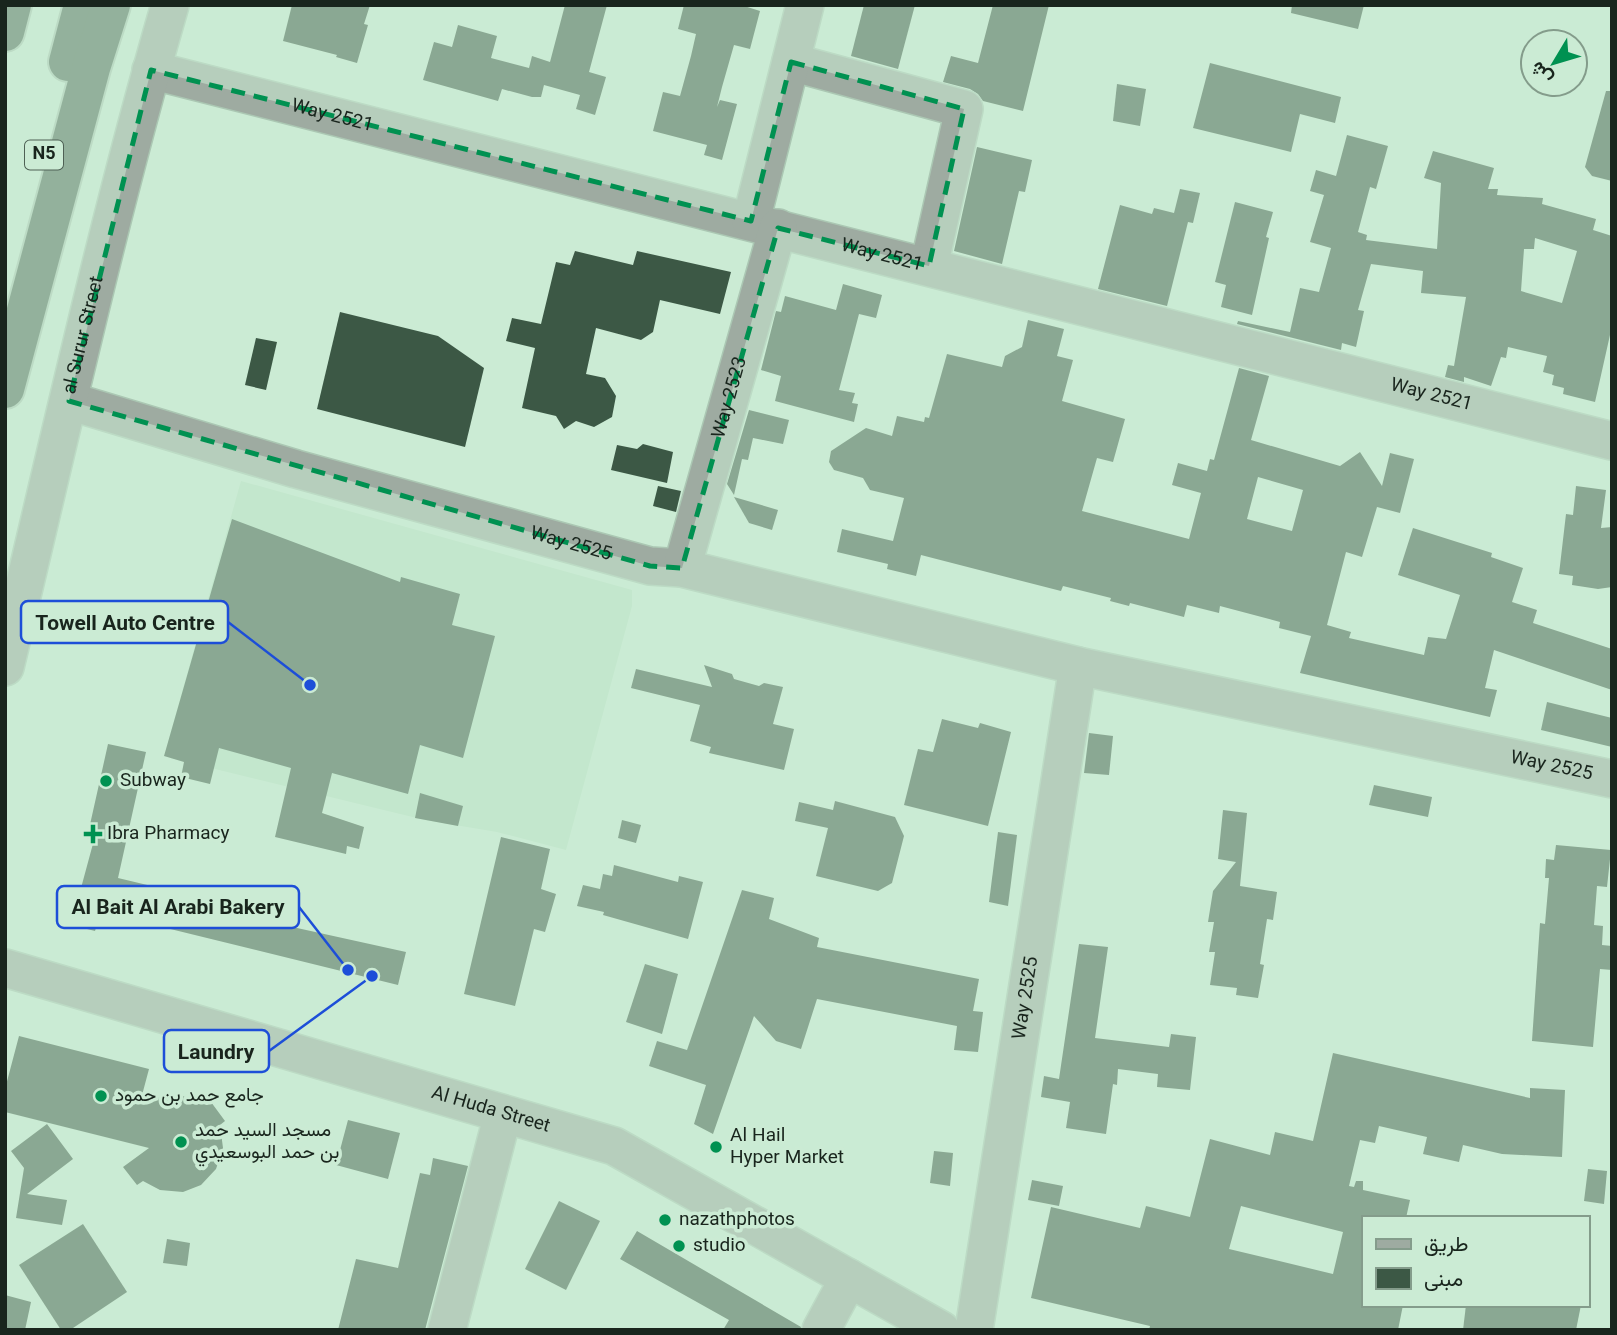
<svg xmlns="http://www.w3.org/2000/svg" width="1617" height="1335" font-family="Georgia,Vazirmatn,serif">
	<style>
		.built { fill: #bae2c6 }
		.building { fill: #3c5845; fill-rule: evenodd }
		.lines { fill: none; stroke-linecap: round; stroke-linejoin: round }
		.minor-casing { stroke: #abc7b3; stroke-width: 40 }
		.highway-casing { stroke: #abc7b3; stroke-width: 42 }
		.minor { stroke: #9eaba1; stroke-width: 37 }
		.highway { stroke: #516c59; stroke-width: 38 }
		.marked { fill: none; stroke: #009151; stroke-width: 5; stroke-dasharray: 14 9; stroke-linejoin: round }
		.poi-dot { fill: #009151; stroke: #cbebd4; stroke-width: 2.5 }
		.labels { text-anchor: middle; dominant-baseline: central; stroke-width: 7; stroke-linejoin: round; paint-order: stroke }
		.shield { fill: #cbebd4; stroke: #4e6054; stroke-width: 2 }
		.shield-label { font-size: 18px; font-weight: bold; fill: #19251d }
		.street-label { font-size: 19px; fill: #19251d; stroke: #cbebd4 }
		.poi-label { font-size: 19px; fill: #19251d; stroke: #cbebd4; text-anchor: start }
		.leader { fill: none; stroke: #1d4ed8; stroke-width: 2.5 }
		.callout-dot { fill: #1d4ed8; stroke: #cbebd4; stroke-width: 2.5 }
		.callout { fill: #cbebd4; stroke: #1d4ed8; stroke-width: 2.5 }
		.callout-label { font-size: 21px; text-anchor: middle; font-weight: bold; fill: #19251d }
	</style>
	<rect width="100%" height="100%" fill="#cbebd4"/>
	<path class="built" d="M241 481 632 590V606L566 850 497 832 425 820 170 758 175 745 168 743 170 735Z"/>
	<g class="building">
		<path d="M292 5H370L364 24 368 25 357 63 336 57 337 55 283 41Z"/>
		<path d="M565 5H607L589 72 606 77 595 115 576 109 580 95 544 85 541 97H532L502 89 498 101 423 80 434 42 452 47 458 25 497 36 491 58 529 68 532 56 550 62Z"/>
		<path d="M684 5H741L760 11 750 49 734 45 722 87 717 107 720 100 737 104 722 160 704 155 707 145 653 131 663 92 680 96 691 56 696 34 678 29Z"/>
		<path d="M864 5H915L898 69 851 56Z"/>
		<path d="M993 5H1049L1023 111 983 101 978 94 970 89 943 82 951 56 978 63Z"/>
		<path d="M1292 5H1364L1358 29 1291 13Z"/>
		<path d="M1210 63 1341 97 1335 123 1300 114 1291 152 1193 128Z"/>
		<path d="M1117 84 1146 89 1140 126 1113 121Z"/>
		<path d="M1606 91H1612V181L1592 176 1585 167Z"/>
		<path d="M1347 135 1388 146 1376 189 1370 187 1358 232 1367 235 1366 240 1437 249 1441 183 1424 178 1433 151 1494 168 1488 189H1498L1497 195 1543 198 1542 204 1596 219 1593 230 1612 236V326L1595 402 1563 394 1564 388 1552 385 1554 375 1543 372 1547 356 1508 347 1506 358 1501 357 1491 386 1464 377V382L1445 377 1448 365 1454 366 1466 297 1421 293 1423 271 1371 264 1358 310 1364 311 1356 347 1342 343 1341 350 1237 324 1238 321 1290 332 1300 288 1319 292 1331 248 1310 242 1324 195 1310 191 1316 170 1336 176ZM1535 238 1577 251 1562 303 1521 291 1524 249H1534Z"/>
		<path d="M977 147 1032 160 1025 192 1019 191 1002 264 954 251Z"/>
		<path d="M1180 189 1200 193 1193 223 1188 222 1167 306 1098 289 1120 205 1152 214 1154 208 1174 213Z"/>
		<path d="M1235 202 1273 212 1266 237 1269 238 1252 315 1221 307 1226 285 1215 282Z"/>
		<path d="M575 251 633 265 637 251 731 272 720 314 660 300 653 332 641 340 596 328 586 374 605 378 616 396 612 417 594 427 576 421 564 429 556 416 522 408 535 348 506 341 512 318 541 324 556 262 570 265Z"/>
		<path d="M843 284 882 295 876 318 859 314 839 390 855 393 852 403 858 404 854 422 775 401 781 376 761 370 776 311 781 312 785 296 836 310Z"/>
		<path d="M340 312 438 336 484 368 465 447 317 409Z"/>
		<path d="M1028 320 1064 329 1057 356 1073 360 1062 401 1125 419 1113 462 1097 458 1082 511 1189 539 1201 493 1172 485 1178 463 1207 471 1210 459 1214 460 1239 368 1269 376 1251 440 1340 466 1360 452 1382 486 1390 453 1414 459 1400 513 1377 507 1362 557 1346 552 1327 625 1351 632 1349 638 1424 655 1428 637 1446 639 1460 595 1398 575 1413 528 1492 553 1491 557 1523 568 1512 602 1537 610 1533 623 1612 649V690L1494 650 1485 688 1497 690 1490 717 1300 673 1311 636 1279 628 1280 622 1220 606 1219 613 1187 605 1184 617 1130 603 1129 606 1110 601 1111 598 1063 586 1061 591 921 555 916 576 887 569 888 564 837 552 842 529 893 541 904 498 870 490 863 478 834 470 829 462 831 451 866 428 892 436 897 416 924 422 925 417 929 418 947 354 1002 367 1005 356 1022 347ZM1258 477 1303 490 1292 531 1247 519Z"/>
		<path d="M256 338 277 342 266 390 245 385Z"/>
		<path d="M749 410 789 420 783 444 753 438 748 460 742 459 734 495 727 484Z"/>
		<path d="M643 444 673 452 667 483 611 470 617 445 637 449Z"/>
		<path d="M658 486 681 491 676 512 653 506Z"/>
		<path d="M1576 486 1606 490 1601 528 1612 527V587L1598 589 1572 585 1573 576 1559 574 1566 514 1573 515Z"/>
		<path d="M734 497 778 510 772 530 749 523Z"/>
		<path d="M232 519 400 582 401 577 460 594 452 625 495 636 463 758 420 745 408 794 332 773 322 813 364 827 359 849 347 846 346 854 275 837 291 768 219 748 210 784 181 777 184 762 164 756Z"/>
		<path d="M704 665 732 674 734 679 759 686 764 683 783 687 773 724 794 729 784 770 709 753 711 747 690 741 700 705 631 688 636 669 712 687Z"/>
		<path d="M1547 702 1612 718V747L1541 730Z"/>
		<path d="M942 719 978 728 980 723 1011 732 988 826 904 805 918 749 933 752Z"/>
		<path d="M1089 733 1113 736 1109 775 1084 773Z"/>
		<path d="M108 744 146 752 118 878 290 919 288 926 406 952 398 985 101 912 95 931 71 925 94 840 87 838Z"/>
		<path d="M1374 785 1432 797 1428 817 1369 805Z"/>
		<path d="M420 793 463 806 458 826 415 818Z"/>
		<path d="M835 801 895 817 904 836 892 883 878 891 816 876 828 828 795 821 799 802 833 810Z"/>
		<path d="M1223 810 1247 813 1240 886 1277 892 1273 920 1267 919 1260 964 1264 965 1258 998 1236 995 1237 988 1210 985 1215 952H1209L1214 922H1208L1213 891 1236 862 1218 859Z"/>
		<path d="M622 820 641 825 636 843 618 838Z"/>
		<path d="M998 832 1017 835 1008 906 989 902Z"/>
		<path d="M501 837 550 849 541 889 556 894 545 932 534 929 515 1006 464 994Z"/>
		<path d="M1556 845 1611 850 1607 887 1597 886 1594 925 1603 926 1602 945 1612 946V970L1600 969 1593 1047 1532 1041 1540 923 1545 924 1549 878H1545L1546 859 1554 860Z"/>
		<path d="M614 865 678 882 679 876 703 882 688 939 603 915 604 912 577 906 583 885 600 889 603 874 612 876Z"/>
		<path d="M742 890 774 898 769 919 819 938 817 947 979 979 973 1011 983 1012 978 1052 954 1050 957 1026 817 999 801 1049 776 1041 754 1016 713 1134 694 1124 706 1085 649 1066 657 1041 687 1050Z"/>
		<path d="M1079 944 1108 947 1095 1038 1169 1047 1171 1034 1196 1037 1190 1090 1157 1087 1158 1074 1118 1069 1117 1085 1113 1084 1106 1134 1066 1128 1070 1102 1041 1097 1044 1076 1059 1079Z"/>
		<path d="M645 964 678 974 662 1034 626 1022Z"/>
		<path d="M19 1036 149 1069 141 1099 177 1095 192 1098 207 1105 211 1102 225 1121 220 1125 223 1148 216 1169 201 1185 183 1192 160 1190 143 1181 137 1185 123 1167 149 1148 5 1112V1089Z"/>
		<path d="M1333 1053 1530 1098V1088L1565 1090 1562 1157 1502 1154 1463 1145 1459 1162 1423 1154 1427 1137 1379 1126 1375 1143 1360 1140 1349 1186 1354 1187 1356 1181H1363V1190L1410 1200 1406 1218H1363V1305H1403L1398 1330H1149L1150 1326 1031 1298 1051 1207 1140 1228 1146 1206 1190 1217 1210 1139 1270 1155 1275 1132 1313 1141ZM1241 1206 1343 1232 1333 1274 1229 1249Z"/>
		<path d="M348 1120 400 1133 388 1179 336 1165Z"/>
		<path d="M47 1124 73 1159 27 1194 67 1200 62 1225 16 1218 24 1168 11 1151Z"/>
		<path d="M934 1151 953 1153 950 1186 930 1183Z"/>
		<path d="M433 1158 468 1166 425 1330H338L356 1259 398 1268 420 1173 430 1175Z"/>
		<path d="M1588 1169 1607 1171 1604 1204 1584 1201Z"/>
		<path d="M1032 1180 1063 1186 1059 1206 1028 1200Z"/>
		<path d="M559 1201 600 1221 566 1290 525 1269Z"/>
		<path d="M83 1224 127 1292 70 1330H61L19 1265Z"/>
		<path d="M637 1231 801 1327 800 1330H723L729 1320 620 1259Z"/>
		<path d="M167 1239 190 1243 187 1266 163 1263Z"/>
		<path d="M5 1295 31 1302 25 1330H5Z"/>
		<path d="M1466 1305H1581L1576 1330H1463Z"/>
	</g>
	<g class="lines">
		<g class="minor-casing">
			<g id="minor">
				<path d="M791 62 964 109 929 266"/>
				<path id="s1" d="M151 70 1612 441"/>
				<path d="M751 221 805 5"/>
				<path id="s2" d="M69 401 296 469 650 566 682 568 1078 666 1612 779"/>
				<path id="s3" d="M682 568 778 228"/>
				<path id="s4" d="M5 667C58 446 107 223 170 5"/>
				<path id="s5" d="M5 968 614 1146 941 1330"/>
				<path d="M447 1330 503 1114"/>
				<path d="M821 1330 849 1278"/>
				<path id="s6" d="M974 1330 1078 666"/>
			</g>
		</g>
		<g class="highway-casing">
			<g id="highway">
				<path d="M5 32 12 5"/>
				<path d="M68 62 83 5"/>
				<path d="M5 389 91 68 111 5"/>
			</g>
		</g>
		<use href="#minor" class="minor"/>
		<use href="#highway" class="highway"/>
	</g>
	<path d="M0 0H1617V1335H0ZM791 62 964 109 929 266 778 228 682 568 650 566 69 401 151 70 751 221Z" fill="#cbebd4" fill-opacity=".55" fill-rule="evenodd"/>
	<path class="marked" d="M791 62 964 109 929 266 778 228 682 568 650 566 69 401 151 70 751 221Z"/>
	<g class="poi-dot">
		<circle cx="106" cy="781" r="7"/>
		<path d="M89.5 823.5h7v7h7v7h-7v7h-7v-7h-7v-7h7z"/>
		<circle cx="101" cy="1096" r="7"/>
		<circle cx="181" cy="1142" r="7"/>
		<circle cx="716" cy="1147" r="7"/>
		<circle cx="665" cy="1220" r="7"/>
		<circle cx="679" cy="1246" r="7"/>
	</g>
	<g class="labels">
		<rect class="shield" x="25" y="140.5" width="38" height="29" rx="5"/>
		<g class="shield-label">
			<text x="44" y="155">N5</text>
		</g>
		<g class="street-label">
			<text stroke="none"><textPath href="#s1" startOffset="187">Way 2521</textPath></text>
			<text stroke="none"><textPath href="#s1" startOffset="754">Way 2521</textPath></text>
			<text stroke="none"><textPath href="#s4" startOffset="341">al Surur Street</textPath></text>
			<text stroke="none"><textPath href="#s1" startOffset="1321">Way 2521</textPath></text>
			<text stroke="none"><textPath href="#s3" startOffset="177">Way 2523</textPath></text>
			<text stroke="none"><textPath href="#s2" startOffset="522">Way 2525</textPath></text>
			<text stroke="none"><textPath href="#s2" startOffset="1528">Way 2525</textPath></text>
			<text stroke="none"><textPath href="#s6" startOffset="336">Way 2525</textPath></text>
			<text stroke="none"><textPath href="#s5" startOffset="506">Al Huda Street</textPath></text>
		</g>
		<g class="poi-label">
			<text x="120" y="781">Subway</text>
			<text x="107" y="834">Ibra Pharmacy</text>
			<text x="115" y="1096">جامع حمد بن حمود</text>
			<text x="195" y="1131">مسجد السيد حمد<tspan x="195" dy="22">بن حمد البوسعيدي</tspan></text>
			<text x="730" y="1136">Al Hail<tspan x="730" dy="22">Hyper Market</tspan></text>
			<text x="679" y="1220">nazathphotos</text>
			<text x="693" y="1246">studio</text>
		</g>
	</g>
	<path class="leader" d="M310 685L228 622M348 970L299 907M372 976L269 1051"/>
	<g class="callout-dot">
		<circle cx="310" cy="685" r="7"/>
		<circle cx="348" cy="970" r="7"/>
		<circle cx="372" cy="976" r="7"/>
	</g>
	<g class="callout">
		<rect x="21" y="601" width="207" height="42" rx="7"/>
		<rect x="57" y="886" width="242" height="42" rx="7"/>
		<rect x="164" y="1030" width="105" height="42" rx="7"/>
	</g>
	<g class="callout-label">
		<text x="125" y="630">Towell Auto Centre</text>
		<text x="178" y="914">Al Bait Al Arabi Bakery</text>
		<text x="216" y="1059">Laundry</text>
	</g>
	<rect width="1617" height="1335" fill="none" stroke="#19251d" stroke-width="14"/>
	<rect x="1362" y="1216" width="228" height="91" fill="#cbebd4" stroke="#849c8b" stroke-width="2"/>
	<rect x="1376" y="1239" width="35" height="10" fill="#9eaba1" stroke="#849c8b" stroke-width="2"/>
	<text x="1424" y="1251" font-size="21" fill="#19251d">طريق</text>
	<rect x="1376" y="1268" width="35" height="21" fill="#3c5845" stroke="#849c8b" stroke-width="2"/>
	<text x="1424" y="1286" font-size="21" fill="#19251d">مبنى</text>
	<g transform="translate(1554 63) rotate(232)"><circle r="33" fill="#cbebd4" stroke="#849c8b" stroke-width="2"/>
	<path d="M0-5L12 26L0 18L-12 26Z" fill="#009151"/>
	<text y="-10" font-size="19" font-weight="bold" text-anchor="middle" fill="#19251d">ش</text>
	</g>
</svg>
